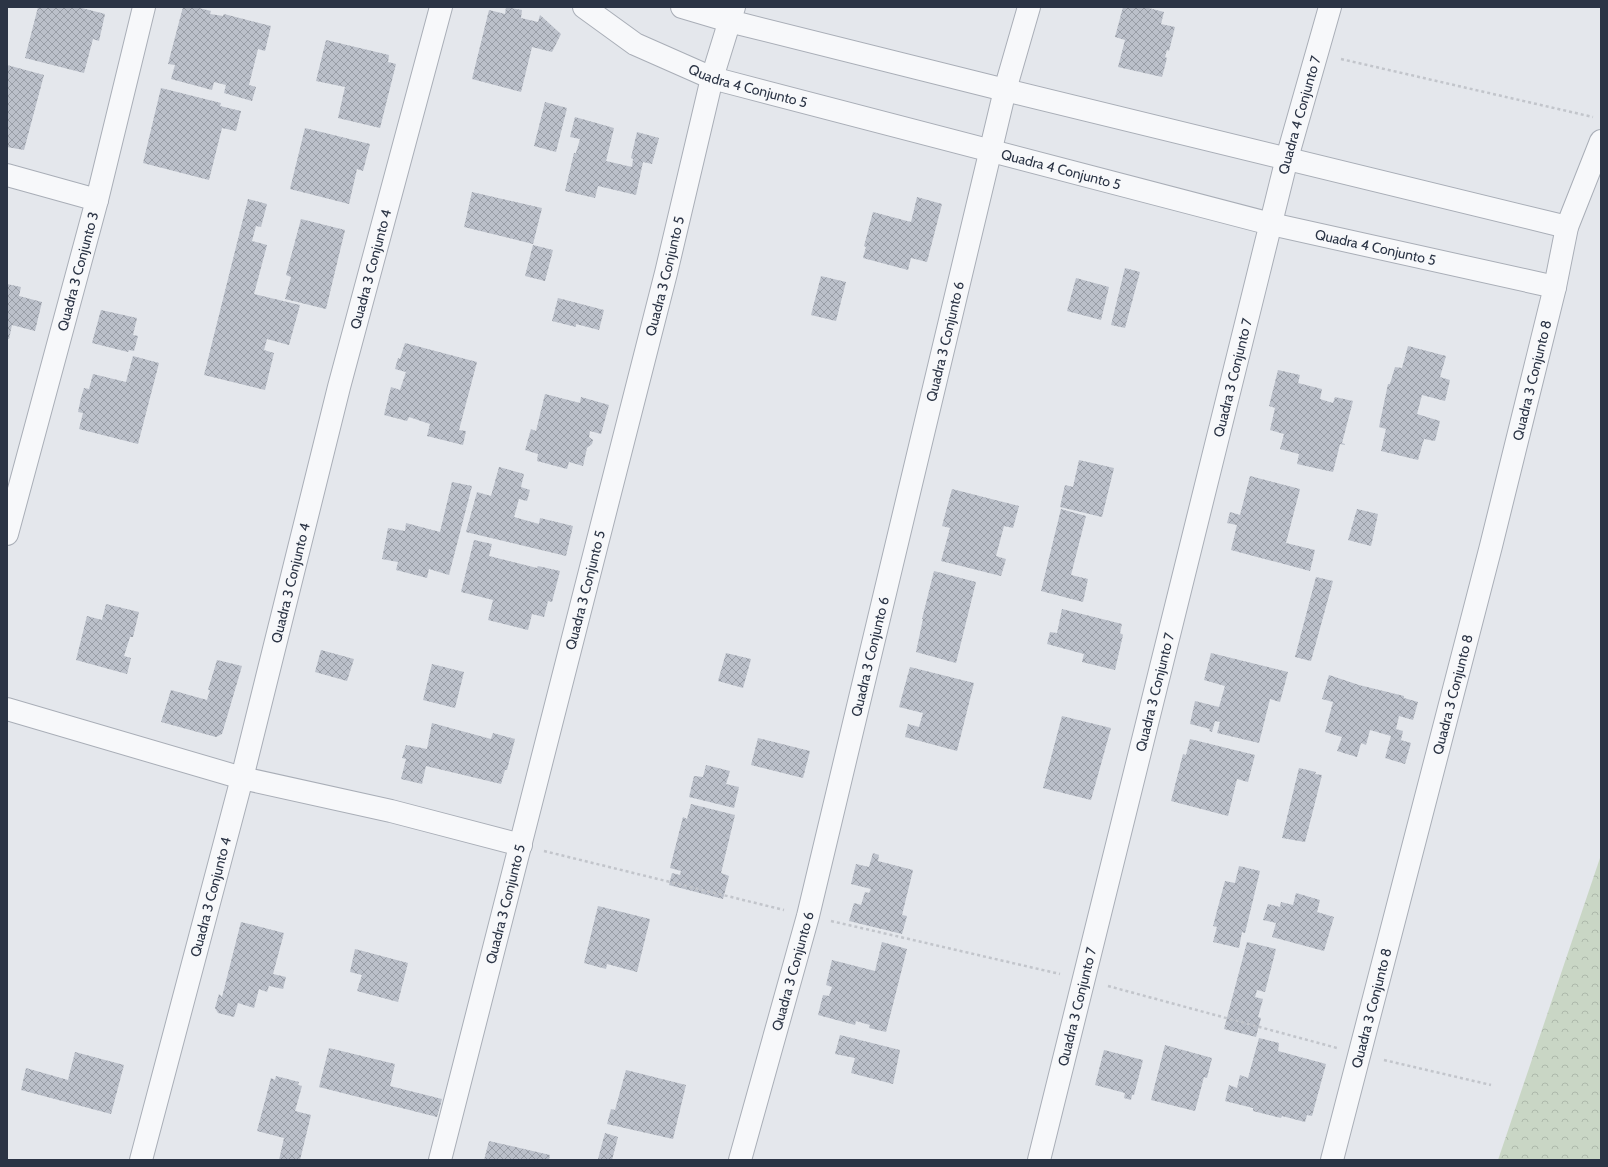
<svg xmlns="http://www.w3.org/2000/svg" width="1608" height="1167" font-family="Cabin,sans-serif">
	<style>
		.forest { fill: url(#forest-crowns) }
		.building { fill: url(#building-cross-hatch) }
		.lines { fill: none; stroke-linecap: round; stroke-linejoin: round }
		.minor-casing { stroke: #a9aeb7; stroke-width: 24 }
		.path { stroke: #c2c5cb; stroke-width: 2.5; stroke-dasharray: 3 3; stroke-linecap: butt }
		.minor { stroke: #f7f8fa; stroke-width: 22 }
		.labels { text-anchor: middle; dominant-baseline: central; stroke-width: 3; stroke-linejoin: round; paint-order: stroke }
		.street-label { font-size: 14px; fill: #2b3445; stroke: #f4f6f9 }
	</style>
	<defs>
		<pattern id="forest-crowns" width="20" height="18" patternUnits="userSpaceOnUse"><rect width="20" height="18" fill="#c9d6c5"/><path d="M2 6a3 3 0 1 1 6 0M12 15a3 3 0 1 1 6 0" fill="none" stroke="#adb8ab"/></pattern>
		<pattern id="building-cross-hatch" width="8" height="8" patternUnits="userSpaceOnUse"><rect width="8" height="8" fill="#bbc0ca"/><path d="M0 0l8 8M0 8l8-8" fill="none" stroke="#989da6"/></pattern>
	</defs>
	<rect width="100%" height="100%" fill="#e4e7ec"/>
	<path class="forest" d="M1601 855V1160H1498Z"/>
	<g class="building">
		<path d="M38 7H78L105 14 99 41 93 39 84 73 25 58Z"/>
		<path d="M183 7H195L211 11 210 14 223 16 224 14 271 26 265 51 258 49 249 85 256 87 252 101 224 93 226 85 214 82 212 90 171 79 175 65 168 64Z"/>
		<path d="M506 7 522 10 521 18 538 22 540 15 561 34 552 52 532 47 521 92 472 79 489 10 505 14Z"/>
		<path d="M1123 7H1145L1164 12 1161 24 1175 27 1169 51 1167 50 1165 57 1167 58 1162 77 1118 67 1125 40 1115 37Z"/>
		<path d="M326 40 389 55 388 62 396 64 380 128 338 118 345 87 316 81Z"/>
		<path d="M7 65 44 75 24 150 7 147Z"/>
		<path d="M161 88 221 103 220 106 241 111 236 131 222 128 209 180 143 163Z"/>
		<path d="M545 102 567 108 556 152 534 146Z"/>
		<path d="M575 117 614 128 606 161 632 167 633 159 631 158 637 132 659 138 652 164 643 162 636 195 598 186 595 198 565 191 574 153H576L580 139 570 137Z"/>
		<path d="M305 128 370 144 363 171 357 169 349 204 290 189Z"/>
		<path d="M472 192 542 208 533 244 464 227Z"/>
		<path d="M917 197 942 204 927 262 911 258 908 270 863 258 866 247 864 246 873 212 911 222Z"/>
		<path d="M248 199 267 204 261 227 256 226 252 241 267 245 254 294 300 305 289 345 267 339 264 350 274 353 265 390 204 375Z"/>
		<path d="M301 219 345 230 326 309 285 299 291 277 286 275Z"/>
		<path d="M533 245 553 250 545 281 525 276Z"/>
		<path d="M1125 268 1140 272 1125 328 1111 325Z"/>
		<path d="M821 276 846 282 836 321 811 315Z"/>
		<path d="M1076 278 1109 287 1101 320 1067 311Z"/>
		<path d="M7 284 21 287 19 296 42 302 35 331 12 325 9 339H7Z"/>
		<path d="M558 298 604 310 599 330 576 324V327L552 321Z"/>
		<path d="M101 310 137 318 133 335 138 336 134 351 129 350 128 352 92 343Z"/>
		<path d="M405 343 477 362 459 430 466 431 463 445 427 436 430 424 409 417 407 421 384 415 391 387 400 390 406 372 395 369 398 358 400 359Z"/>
		<path d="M1408 346 1446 356 1440 377 1450 380 1445 401 1422 395 1417 414 1440 421 1435 441 1424 439 1418 460 1381 451 1386 429 1379 427 1388 384H1390L1395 367 1402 368Z"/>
		<path d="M133 356 159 363 138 444 79 429 83 413 78 412 81 398 84 388 89 389 93 374 126 382Z"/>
		<path d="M1278 370 1300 375 1298 383 1322 389 1320 399 1333 403 1335 397 1353 401 1342 443 1345 444V445L1340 444 1333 472 1297 464 1299 454 1280 449 1284 434 1270 430 1275 408 1269 406Z"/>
		<path d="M545 394 580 403 581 397 609 405 601 434 590 431 589 437 593 440 592 444 587 448 583 466 569 462 567 469 537 461 538 454 525 450 531 429 536 431Z"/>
		<path d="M1079 460 1114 468 1102 517 1060 507 1065 485 1073 487Z"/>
		<path d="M499 467 524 474 521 487 530 490 527 501 519 499 514 517 539 524 540 518 573 526 566 556 466 532 477 492 491 496Z"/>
		<path d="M1250 476 1300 489 1286 543 1315 550 1310 571 1231 550 1237 525 1227 523 1230 512 1240 515Z"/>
		<path d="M452 482 472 486 449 575 429 569 427 578 396 570 398 562 382 559 388 528 405 531 406 523 440 532Z"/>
		<path d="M952 489 1019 506 1013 528 1004 526 996 556 1006 559 1001 576 941 561 950 528 942 526Z"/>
		<path d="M1061 509 1086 516 1071 575 1088 579 1083 602 1041 591Z"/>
		<path d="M1357 509 1378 514 1371 546 1348 540Z"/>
		<path d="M474 540 492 544 489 556 537 568 538 566 560 571 552 602 548 601 544 617 532 614 528 630 488 620 493 600 461 592Z"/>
		<path d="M934 571 976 582 956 663 916 652 923 619H922Z"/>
		<path d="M1316 577 1333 581 1311 661 1295 657Z"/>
		<path d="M106 604 139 612 133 637H130L124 656 131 658 127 674 76 660 87 616 102 620Z"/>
		<path d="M1062 609 1122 624 1120 633 1123 635 1115 670 1082 662 1084 654 1047 644 1050 632 1057 633Z"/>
		<path d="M321 650 354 659 347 681 315 672Z"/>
		<path d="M726 653 751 659 743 688 718 681Z"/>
		<path d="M1211 653 1288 672 1280 702 1270 699 1259 743 1217 733 1220 722 1215 721 1212 732 1209 731 1210 729 1190 724 1195 701 1219 707 1225 686 1204 680Z"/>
		<path d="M217 660 242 666 222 734 216 737 161 722 171 690 207 700 210 690H208Z"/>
		<path d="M432 664 464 672 455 708 423 700Z"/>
		<path d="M910 667 974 683 957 751 905 737 908 724 919 727 923 713 899 707Z"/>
		<path d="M1329 675 1359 685 1404 696V698L1418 702 1413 720 1399 716 1396 729 1403 731 1401 740 1411 743 1405 764 1385 758 1391 736 1370 730 1366 745 1361 743 1357 757 1337 751 1342 737 1325 732 1333 702 1322 699Z"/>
		<path d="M1062 716 1111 728 1091 800 1043 788Z"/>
		<path d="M432 723 491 739 493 733 515 739 507 770H505L501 784 426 766 422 784 401 779 406 759 402 758 406 745 427 749Z"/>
		<path d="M758 738 810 751 803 778 751 765Z"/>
		<path d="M1190 739 1255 755 1248 782 1237 779 1228 816 1171 801 1183 754 1186 755Z"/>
		<path d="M706 765 730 771 726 784 739 787 734 808 689 797 694 776 703 777Z"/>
		<path d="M1299 768 1316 772 1315 774 1322 775 1305 842 1282 838Z"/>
		<path d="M691 804 735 815 721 873 729 876 723 899 669 885 672 873 680 875 681 871 670 868 683 817 687 819Z"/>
		<path d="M873 853 879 855 878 861 913 870 902 915 907 916 902 934 849 921 854 903 861 905 865 892 869 893 871 889 851 884 856 864 869 867Z"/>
		<path d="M1239 866 1260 871 1245 933 1242 932 1239 948 1213 942 1217 927 1213 926 1225 881 1235 883Z"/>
		<path d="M1296 893 1320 900 1317 912 1334 917 1324 951 1272 937 1276 923 1263 920 1268 904 1280 907 1281 902 1293 905Z"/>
		<path d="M598 906 650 919 637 972 607 964 606 969 584 963Z"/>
		<path d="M241 922 284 933 273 974 286 977 283 989 269 986 267 992 259 989 254 1008 238 1003 234 1017 218 1013 215 1008 219 994 222 997Z"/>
		<path d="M882 942 907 949 886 1032 869 1028 870 1025 856 1021 855 1025 818 1015 823 995 829 996 832 987 826 985 832 960 875 971Z"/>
		<path d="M1247 942 1276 949 1265 992 1257 990 1255 997 1263 999 1258 1017 1261 1018 1256 1037 1224 1029Z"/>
		<path d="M355 949 408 963 398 1002 357 991 362 975 350 972Z"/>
		<path d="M840 1035 900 1050 893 1084 851 1073 855 1058 835 1054Z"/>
		<path d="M1259 1038 1279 1043 1278 1051 1326 1064 1312 1116 1307 1115 1305 1122 1282 1116 1281 1118 1253 1111V1108L1225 1101 1229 1085 1237 1088 1240 1075 1248 1078Z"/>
		<path d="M1165 1045 1212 1058 1207 1078 1204 1077 1195 1111 1151 1100Z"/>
		<path d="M329 1048 395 1064 390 1086 442 1099 437 1117 319 1087Z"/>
		<path d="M1104 1050 1143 1060 1134 1095H1132L1131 1100 1124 1098 1125 1093 1095 1085Z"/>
		<path d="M75 1052 124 1065 111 1114 21 1090 26 1068 68 1080Z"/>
		<path d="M626 1070 686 1085 673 1139 607 1124 611 1109 615 1110Z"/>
		<path d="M276 1076 299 1082 298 1085 302 1086 295 1111 311 1115 300 1160H279L284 1138 257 1131 271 1078 275 1080Z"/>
		<path d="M605 1133 618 1137 612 1160 598 1159Z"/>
		<path d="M489 1141 550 1155 549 1160H484Z"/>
	</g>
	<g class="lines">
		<g class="minor-casing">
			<g id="minor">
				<path id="s1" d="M584 7 635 44 712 78 1271 224 1555 287"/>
				<path d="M682 7 729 21 1005 90 1567 227"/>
				<path d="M7 175 97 200"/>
				<path id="s2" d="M7 534 97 200 144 7"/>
				<path d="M7 709 242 778 391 811 521 845"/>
				<path id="s3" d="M141 1160 242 778 339 387 441 7"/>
				<path id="s4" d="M440 1160 666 273 712 78 734 7"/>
				<path id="s5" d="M740 1160 808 916 1005 90 1029 7"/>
				<path id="s6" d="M1039 1160 1287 158 1330 7"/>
				<path id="s7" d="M1332 1160 1491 546 1555 287 1567 227 1601 141"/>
			</g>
		</g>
		<g class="path">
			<path d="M1341 59 1593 117"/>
			<path d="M544 851 784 910"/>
			<path d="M831 921 1060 974"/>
			<path d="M1108 986 1337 1048"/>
			<path d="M1384 1060 1491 1085"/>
		</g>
		<use href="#minor" class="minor"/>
	</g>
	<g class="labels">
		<g class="street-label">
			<text stroke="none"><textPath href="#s1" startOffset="184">Quadra 4 Conjunto 5</textPath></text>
			<text stroke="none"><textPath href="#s6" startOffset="1077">Quadra 4 Conjunto 7</textPath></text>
			<text stroke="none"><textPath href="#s1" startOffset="508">Quadra 4 Conjunto 5</textPath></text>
			<text stroke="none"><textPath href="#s1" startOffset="832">Quadra 4 Conjunto 5</textPath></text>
			<text stroke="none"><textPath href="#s3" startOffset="920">Quadra 3 Conjunto 4</textPath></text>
			<text stroke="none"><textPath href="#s2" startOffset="272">Quadra 3 Conjunto 3</textPath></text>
			<text stroke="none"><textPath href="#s4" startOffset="912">Quadra 3 Conjunto 5</textPath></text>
			<text stroke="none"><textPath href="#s5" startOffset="844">Quadra 3 Conjunto 6</textPath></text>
			<text stroke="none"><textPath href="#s6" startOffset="806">Quadra 3 Conjunto 7</textPath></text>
			<text stroke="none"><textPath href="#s7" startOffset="805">Quadra 3 Conjunto 8</textPath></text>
			<text stroke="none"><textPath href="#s3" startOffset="596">Quadra 3 Conjunto 4</textPath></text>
			<text stroke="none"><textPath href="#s4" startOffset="588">Quadra 3 Conjunto 5</textPath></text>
			<text stroke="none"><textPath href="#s5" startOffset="520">Quadra 3 Conjunto 6</textPath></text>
			<text stroke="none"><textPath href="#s6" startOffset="482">Quadra 3 Conjunto 7</textPath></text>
			<text stroke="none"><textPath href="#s7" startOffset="481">Quadra 3 Conjunto 8</textPath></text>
			<text stroke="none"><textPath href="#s3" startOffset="272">Quadra 3 Conjunto 4</textPath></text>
			<text stroke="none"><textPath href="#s4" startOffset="264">Quadra 3 Conjunto 5</textPath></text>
			<text stroke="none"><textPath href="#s5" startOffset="196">Quadra 3 Conjunto 6</textPath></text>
			<text stroke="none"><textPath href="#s6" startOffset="158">Quadra 3 Conjunto 7</textPath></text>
			<text stroke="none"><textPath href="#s7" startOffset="157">Quadra 3 Conjunto 8</textPath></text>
		</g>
	</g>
	<rect width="1608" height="1167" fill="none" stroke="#2b3445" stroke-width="16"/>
</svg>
